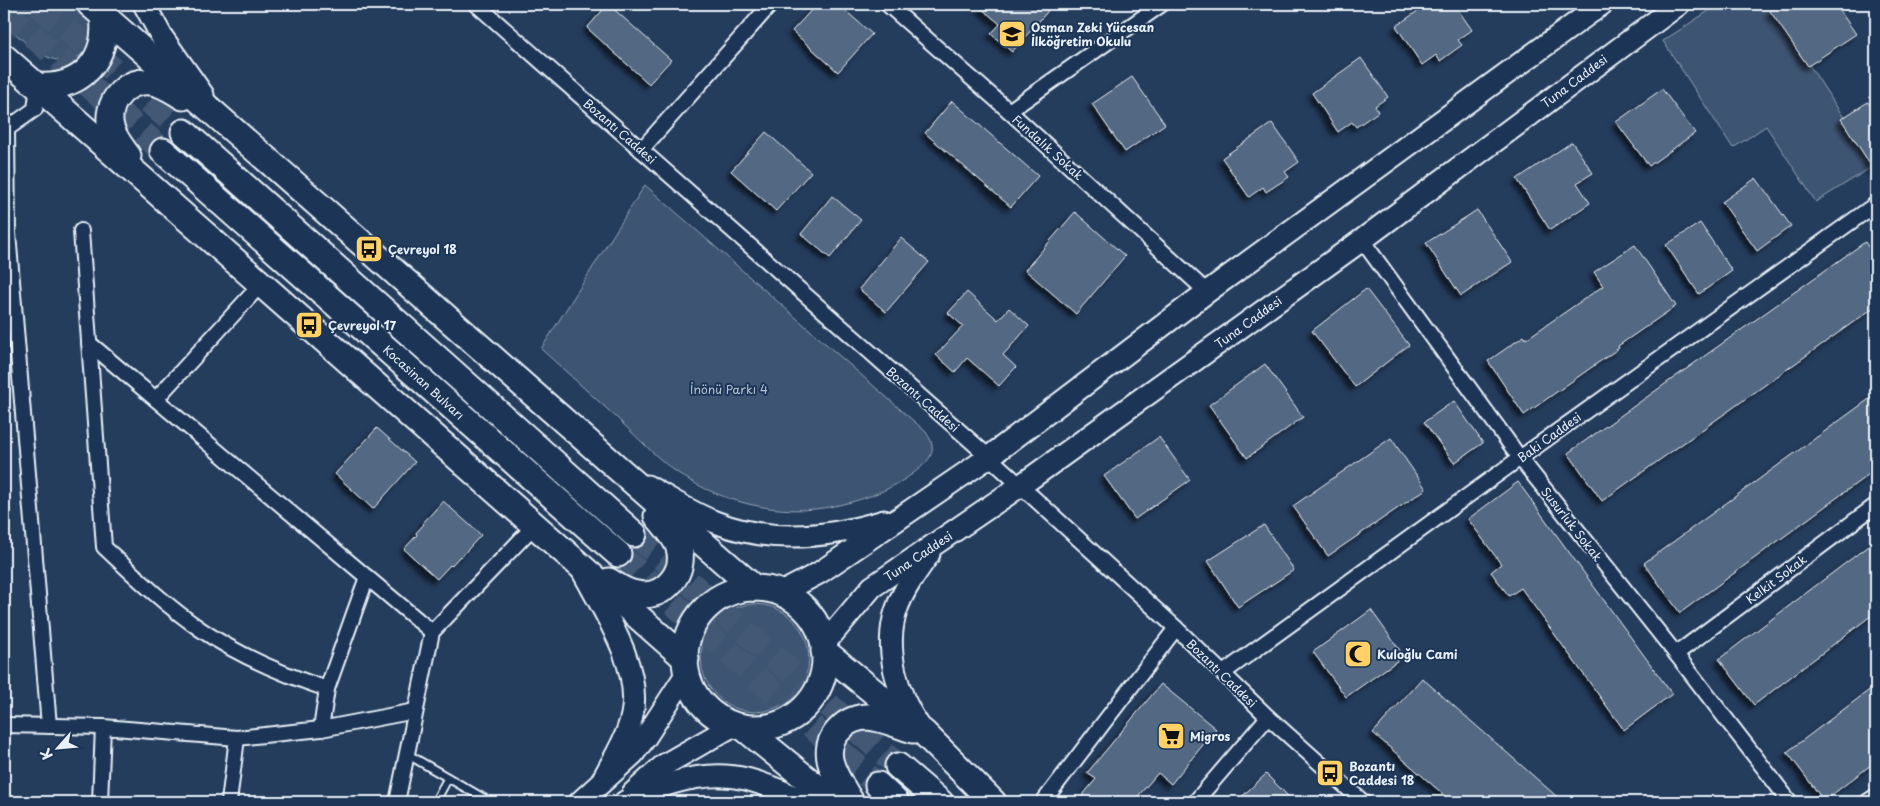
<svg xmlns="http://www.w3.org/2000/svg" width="1880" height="806" font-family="'Playpen Sans',sans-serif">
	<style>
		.green { fill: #3e5472; stroke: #93a2b5 }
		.building { fill: #536782; stroke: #e8f1f8; filter: url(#shadow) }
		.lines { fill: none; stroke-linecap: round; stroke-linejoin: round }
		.highway-tunnel { stroke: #425874; stroke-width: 25; stroke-dasharray: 25 12; stroke-linecap: butt }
		.lane-casing { stroke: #e8f1f8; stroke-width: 11 }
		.street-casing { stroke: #e8f1f8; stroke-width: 18 }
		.primary-casing { stroke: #e8f1f8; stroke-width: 25 }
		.highway-casing { stroke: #e8f1f8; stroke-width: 29 }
		.lane { stroke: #1d3557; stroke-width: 7 }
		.street { stroke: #1d3557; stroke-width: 14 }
		.primary { stroke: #1d3557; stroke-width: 21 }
		.highway { stroke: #1d3557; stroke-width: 25 }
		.labels { text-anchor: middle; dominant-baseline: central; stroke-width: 4; stroke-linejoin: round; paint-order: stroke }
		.poi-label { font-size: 12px; font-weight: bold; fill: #e8f1f8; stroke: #1d3557; text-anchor: start }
		.street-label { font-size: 12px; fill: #e8f1f8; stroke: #1d3557 }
		.park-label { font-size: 12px; fill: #b5c2d0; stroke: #1d3557 }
	</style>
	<defs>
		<filter id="shadow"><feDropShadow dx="-4.5" dy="4.5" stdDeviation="2.5" flood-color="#0009"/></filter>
	</defs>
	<rect width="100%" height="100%" fill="#253d5d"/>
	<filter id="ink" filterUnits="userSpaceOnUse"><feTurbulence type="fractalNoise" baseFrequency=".02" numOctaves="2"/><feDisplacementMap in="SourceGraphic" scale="10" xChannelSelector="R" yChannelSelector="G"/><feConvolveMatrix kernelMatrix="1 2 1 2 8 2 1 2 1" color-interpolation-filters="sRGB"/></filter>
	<g filter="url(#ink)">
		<g class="green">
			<path d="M4 4H90L97 26C94 33 91 45 86 50 59 80 24 40 4 24Z"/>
			<path d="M1719 4H1769L1875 165 1816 202 1766 126 1733 148 1663 41Z"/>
			<path d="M645 185 925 431C939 449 931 460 915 472 893 489 866 499 839 505 781 519 714 502 667 465 650 451 634 434 617 418 592 395 566 372 541 349Z"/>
			<circle cx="755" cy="658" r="54"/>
		</g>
		<g class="building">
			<path d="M608 4 671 60 649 84 587 28Z"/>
			<path d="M817 4H838L872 34 838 72 792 31Z"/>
			<path d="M976 4H1054L1012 52 991 34 1000 24Z"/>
			<path d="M1428 4H1454L1472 30 1458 40 1462 45 1440 61 1436 55 1422 65 1396 26Z"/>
			<path d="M1780 4H1835L1856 34 1808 66 1770 11Z"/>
			<path d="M1361 58 1388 97 1375 106 1378 112 1356 127 1352 122 1338 132 1312 93Z"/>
			<path d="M1132 77 1165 124 1125 152 1092 104Z"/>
			<path d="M1662 89 1695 133 1649 166 1616 122Z"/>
			<path d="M952 101 1038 176 1011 207 925 133Z"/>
			<path d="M1868 102 1876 115V173L1841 119Z"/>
			<path d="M1272 123 1299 162 1285 172 1289 177 1266 192 1263 187 1249 197 1222 158Z"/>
			<path d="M766 132 811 172 776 211 731 171Z"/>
			<path d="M1572 142 1593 173 1577 183 1590 203 1550 230 1517 179Z"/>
			<path d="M1756 178 1791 226 1757 251 1722 202Z"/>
			<path d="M832 196 861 220 830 258 801 234Z"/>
			<path d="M1477 210 1512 262 1461 296 1426 243Z"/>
			<path d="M1075 212 1125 256 1076 314 1025 270Z"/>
			<path d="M1700 223 1732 271 1699 294 1666 245Z"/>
			<path d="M901 238 929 262 886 312 859 289Z"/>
			<path d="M1865 242 1876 258V306L1602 501 1568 453Z"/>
			<path d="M1635 245 1676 306 1618 346 1619 348 1524 415 1488 361 1524 336 1526 339 1603 286 1594 272Z"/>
			<path d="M1366 289 1409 345 1355 387 1312 331Z"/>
			<path d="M967 292 998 320 1009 308 1029 326 1003 355 1016 367 999 386 967 358 955 372 936 355 963 326 948 313Z"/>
			<path d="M1265 364 1303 417 1247 458 1209 405Z"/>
			<path d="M1876 394V469L1680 613 1644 563Z"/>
			<path d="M1454 401 1483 443 1454 463 1424 422Z"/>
			<path d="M377 428 415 462 373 509 335 474Z"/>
			<path d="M1159 437 1190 480 1135 519 1104 476Z"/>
			<path d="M1391 438 1426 489 1328 556 1293 506Z"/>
			<path d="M1518 482 1672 694 1624 730 1521 588 1509 596 1491 572 1501 564 1468 519Z"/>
			<path d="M443 501 481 535 461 557 460 556 451 566 450 565 437 579 404 549 417 535 416 533 424 524 423 523Z"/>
			<path d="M1264 525 1294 570 1238 607 1208 561Z"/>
			<path d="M1876 540V612L1754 705 1719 659Z"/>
			<path d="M1371 610 1404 656 1346 697 1313 652Z"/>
			<path d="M1422 678 1563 802H1452L1373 733Z"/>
			<path d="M1161 684 1216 729 1171 784 1158 773 1133 802H1077L1096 779 1087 773Z"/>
			<path d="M1876 685V761L1824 801 1787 752Z"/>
			<path d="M1266 774 1294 802H1236Z"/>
		</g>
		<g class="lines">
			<g class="highway-tunnel">
				<path d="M38 4 184 132"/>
				<path d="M4 10 163 151"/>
				<path d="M634 534 898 766"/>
				<path d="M618 554 878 785"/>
			</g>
			<g class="lane-casing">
				<g id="lane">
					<path d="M407 754 490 802"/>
					<path d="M435 802 448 778"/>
				</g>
			</g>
			<g class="street-casing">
				<g id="street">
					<path d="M476 4 989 457 1176 628 1268 717 1363 802"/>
					<path d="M887 4 1009 111 1207 292"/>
					<path d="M1009 111 1162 4"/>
					<path d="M7 129 8 233 49 726"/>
					<path d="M4 131 35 109 38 86"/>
					<path d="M641 150 771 4"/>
					<path d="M81 231 104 547C135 576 165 605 200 629 239 656 282 674 327 689"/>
					<path d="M1362 240 1520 458 1676 654 1790 802"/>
					<path d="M89 343 432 632"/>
					<path d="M156 399 262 283"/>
					<path d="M1676 654 1876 505"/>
					<path d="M1223 673 1520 458 1876 204"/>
					<path d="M4 725 103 727 237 738 321 729 415 711"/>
					<path d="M321 729 327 689 367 577"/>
					<path d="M100 802 103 727"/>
					<path d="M229 802 237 738"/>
					<path d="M397 802 432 632 535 525"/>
					<path d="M1043 802 1176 628"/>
					<path d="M1195 802 1268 717"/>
					<path d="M1867 802 1876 796"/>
				</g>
			</g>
			<g class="primary-casing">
				<g id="primary">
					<path d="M144 4 162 37 203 95"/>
					<path d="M647 486C669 498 691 513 715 522 770 544 828 538 884 521"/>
					<path d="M582 570C604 612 642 667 632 715 627 739 613 760 602 781"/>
					<path d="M781 593 819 573 989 457 1207 292 1602 4"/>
					<path d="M824 644 872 587 1020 486 1362 240 1679 4"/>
					<path d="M919 726C897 695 884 649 896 611 903 590 916 572 929 554"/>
					<path d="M633 793 664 765 734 725"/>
					<path d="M580 802 633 754 645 738 687 673"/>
					<path d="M625 802C661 784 706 769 746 779 767 784 787 794 807 802"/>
				</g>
			</g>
			<g class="highway-casing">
				<g id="highway">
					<path d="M90 4 754 588"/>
					<path d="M4 57 686 659"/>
					<path d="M38 86C82 89 109 59 103 15"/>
					<path d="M184 132 634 534"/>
					<path d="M163 151 618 554"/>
					<path d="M128 156C121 146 111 135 110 122 108 99 128 79 151 82 163 83 173 91 183 97"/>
					<path d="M609 581C617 586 626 593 637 594 664 600 688 571 678 545 673 534 664 525 657 516"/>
					<circle cx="755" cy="658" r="70"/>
					<path d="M824 651 925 734 993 802"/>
					<path d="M743 727 835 802"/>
					<path d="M898 766 940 802"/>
					<path d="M878 785 896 802"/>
					<path d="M851 802C838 780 816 752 840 729 847 721 858 717 868 717 883 718 899 726 913 730"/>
				</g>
			</g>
			<use href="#lane" class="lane"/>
			<use href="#street" class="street"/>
			<use href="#primary" class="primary"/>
			<use href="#highway" class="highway"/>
		</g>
	</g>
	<defs>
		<g id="school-square" transform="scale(1.4375)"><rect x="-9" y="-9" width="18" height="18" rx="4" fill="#ffd166" stroke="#1d3557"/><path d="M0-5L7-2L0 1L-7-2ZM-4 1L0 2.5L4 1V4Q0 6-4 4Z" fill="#111"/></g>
		<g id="bus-square" transform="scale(1.4375)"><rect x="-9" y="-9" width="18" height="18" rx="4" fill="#ffd166" stroke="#1d3557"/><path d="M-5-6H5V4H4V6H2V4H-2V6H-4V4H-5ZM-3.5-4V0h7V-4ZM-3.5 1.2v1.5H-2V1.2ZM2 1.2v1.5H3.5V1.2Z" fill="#111"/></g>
		<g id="mosque-square" transform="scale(1.4375)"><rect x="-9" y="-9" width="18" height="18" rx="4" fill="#ffd166" stroke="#1d3557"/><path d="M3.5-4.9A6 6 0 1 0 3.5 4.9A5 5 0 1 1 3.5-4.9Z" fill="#111"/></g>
		<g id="supermarket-square" transform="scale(1.4375)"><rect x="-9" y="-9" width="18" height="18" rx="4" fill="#ffd166" stroke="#1d3557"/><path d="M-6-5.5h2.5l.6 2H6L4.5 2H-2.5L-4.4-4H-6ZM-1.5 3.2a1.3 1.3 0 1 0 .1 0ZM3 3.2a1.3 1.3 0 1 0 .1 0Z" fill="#111"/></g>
	</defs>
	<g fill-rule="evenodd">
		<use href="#school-square" x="1012" y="34"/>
		<use href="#bus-square" x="369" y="249"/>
		<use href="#bus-square" x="309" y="325"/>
		<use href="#mosque-square" x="1358" y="654"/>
		<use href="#supermarket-square" x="1171" y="736"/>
		<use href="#bus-square" x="1330" y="773"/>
	</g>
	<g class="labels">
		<g class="poi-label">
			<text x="1031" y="27">Osman Zeki Yücesan<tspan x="1031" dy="14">İlköğretim Okulu</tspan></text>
			<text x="388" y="249">Çevreyol 18</text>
			<text x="328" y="325">Çevreyol 17</text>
			<text x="1377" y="654">Kuloğlu Cami</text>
			<text x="1190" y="736">Migros</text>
			<text x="1349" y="766">Bozantı<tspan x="1349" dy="14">Caddesi 18</tspan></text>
		</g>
		<g class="street-label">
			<text transform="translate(1574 81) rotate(-37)">Tuna Caddesi</text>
			<text transform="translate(620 131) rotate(41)">Bozantı Caddesi</text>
			<text transform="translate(1048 147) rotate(42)">Fundalık Sokak</text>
			<text transform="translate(1248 322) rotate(-36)">Tuna Caddesi</text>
			<text transform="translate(424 382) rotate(42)">Kocasinan Bulvarı</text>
			<text transform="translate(923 399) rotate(41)">Bozantı Caddesi</text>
			<text transform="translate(1549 437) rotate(-36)">Baki Caddesi</text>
			<text transform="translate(1572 524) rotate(52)">Susurluk Sokak</text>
			<text transform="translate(918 556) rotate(-34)">Tuna Caddesi</text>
			<text transform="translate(1776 579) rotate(-37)">Kelkit Sokak</text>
			<text transform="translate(1222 673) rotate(44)">Bozantı Caddesi</text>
		</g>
		<g class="park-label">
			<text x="729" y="389">İnönü Parkı 4</text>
		</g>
	</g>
	<rect width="1880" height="806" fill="none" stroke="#1d3557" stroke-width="20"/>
	<rect x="10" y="10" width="1860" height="786" fill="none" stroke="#e8f1f8" stroke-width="2" filter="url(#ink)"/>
	<g transform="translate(58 748) rotate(243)" stroke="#1d3557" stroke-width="4" paint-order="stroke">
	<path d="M0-4L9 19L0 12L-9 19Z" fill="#e8f1f8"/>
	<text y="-8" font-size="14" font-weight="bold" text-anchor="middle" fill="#e8f1f8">K</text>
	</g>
</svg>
